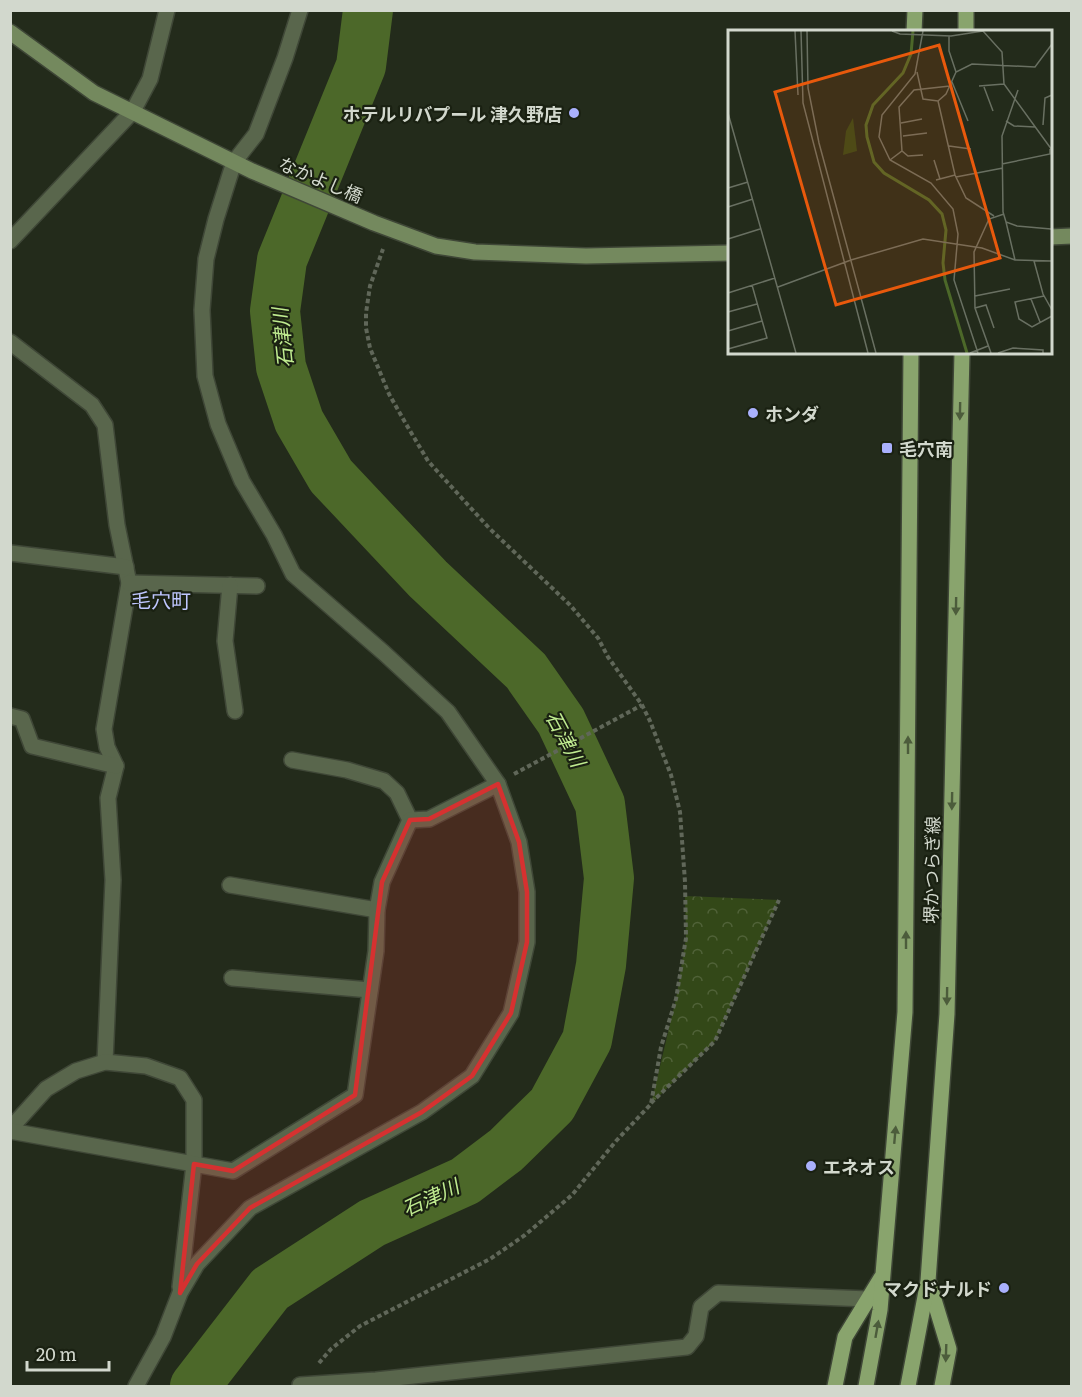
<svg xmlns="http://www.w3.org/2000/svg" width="1082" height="1397" font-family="Literata,'Noto Sans JP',serif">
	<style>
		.park { fill: url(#park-crowns) }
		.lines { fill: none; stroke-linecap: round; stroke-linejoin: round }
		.river { stroke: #4c6829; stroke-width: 50 }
		.lane-casing { stroke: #3f4737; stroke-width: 18 }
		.street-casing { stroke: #3f4737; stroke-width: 18 }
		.secondary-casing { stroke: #3f4737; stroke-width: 18 }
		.primary-casing { stroke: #3f4737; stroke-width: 18 }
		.path { stroke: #606759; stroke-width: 4; stroke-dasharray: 4.5 3; stroke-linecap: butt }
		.lane { stroke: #59664c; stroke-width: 15 }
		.street { stroke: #59664c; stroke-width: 15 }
		.secondary { stroke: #74895e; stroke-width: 15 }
		.primary { stroke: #89a46d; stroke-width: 15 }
		.oneway { fill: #4c5c3b }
		.marked { fill: #d63130; fill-opacity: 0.2; stroke: #d63130; stroke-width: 4.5; stroke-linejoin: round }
		.poi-dot { fill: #a9b0fc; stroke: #1a2112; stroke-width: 2 }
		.labels { text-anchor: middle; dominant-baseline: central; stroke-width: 4.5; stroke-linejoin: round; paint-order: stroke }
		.poi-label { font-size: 18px; font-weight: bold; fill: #d2d8cd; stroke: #1a2112; text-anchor: start }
		.street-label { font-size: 18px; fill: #d2d8cd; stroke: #1a2112 }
		.water-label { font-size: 20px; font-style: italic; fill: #c0ec90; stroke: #1a2112 }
		.neighbourhood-label { font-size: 20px; fill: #bfc6ff; stroke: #1a2112 }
		.inset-river { fill: none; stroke: #4c6829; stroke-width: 3 }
		.inset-road { fill: none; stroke: #697062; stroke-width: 1.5 }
		.view { fill: #e8590c; fill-opacity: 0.15; stroke: #e8590c; stroke-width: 3 }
		.inset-edge { fill: none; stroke: #d2d8cd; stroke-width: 3 }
	</style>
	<defs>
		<pattern id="park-crowns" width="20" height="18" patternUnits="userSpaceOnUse" patternTransform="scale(1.5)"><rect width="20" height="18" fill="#334818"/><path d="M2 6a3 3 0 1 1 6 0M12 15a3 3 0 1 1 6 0" fill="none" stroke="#506238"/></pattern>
	</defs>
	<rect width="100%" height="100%" fill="#232b1b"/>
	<path class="park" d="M685 896 779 900 715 1041 651 1104 676 999 686 938Z"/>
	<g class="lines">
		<path class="river" d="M195 1386 270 1289 372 1223 465 1181 506 1150 552 1105 587 1040 601 965 609 878 600 804 561 721 526 671 428 579 331 476 299 421 281 367 275 311 282 260 361 66 368 10"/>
		<g class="lane-casing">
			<path id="lane" d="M300 1385 376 1380 687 1347 696 1336 701 1307 718 1293 868 1299"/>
		</g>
		<g class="street-casing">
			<g id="street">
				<path d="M10 241 133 111 150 79 167 10"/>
				<path d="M10 342 92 405 105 425 117 525 129 583 104 729 107 747 116 766 108 798 113 880 105 1062"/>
				<path d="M10 553 126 567"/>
				<path d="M129 583 257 586"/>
				<path d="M230 585 225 641 235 711"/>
				<path d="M10 716 22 719 32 746 116 766"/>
				<path d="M292 760 347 770 384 781 397 793 410 820 429 819 498 784"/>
				<path d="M230 885 377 910"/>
				<path d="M232 978 370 990"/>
				<path d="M10 1129 46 1089 76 1071 105 1062 146 1066 180 1078 194 1100V1164L180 1287"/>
				<path d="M10 1131 233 1171 355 1095 376 951 377 910 382 882 410 820"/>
				<path d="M136 1386 163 1337 180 1293 197 1264 250 1208 422 1112 472 1076 511 1013 527 942V892L519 842 498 784 448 712 384 653 293 574 274 535 242 481 218 424 205 376 202 310 206 259 216 219 234 162 256 134 285 58 300 10"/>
			</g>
		</g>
		<g class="secondary-casing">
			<g id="secondary">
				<path d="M10 32 94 93 252 171 374 223 436 246 475 252 586 256 730 253"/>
				<path d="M1050 237 1072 236"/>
			</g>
		</g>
		<g class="primary-casing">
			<g id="primary">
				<path d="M914 32 915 10"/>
				<path d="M966 32V10"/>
				<path d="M929 1283 949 1349 942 1386"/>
				<path d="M835 1386 845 1337 881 1278"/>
				<path d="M866 1386 880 1310 905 1012 911 352"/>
				<path d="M908 1386 928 1281 947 1014 962 352"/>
			</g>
		</g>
		<g class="path">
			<path d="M514 774 642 705"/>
			<path d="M651 1103 715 1041 779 900"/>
			<path d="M319 1363 331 1349 360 1326 490 1259 525 1235 572 1195 616 1141 651 1104 661 1047 676 999 686 938 685 882 680 812 671 775 650 721 642 705 608 657 598 638 570 605 489 528 428 461 406 424 389 394 370 348 366 328V313L370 286 383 249"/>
		</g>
		<use href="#lane" class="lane"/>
		<use href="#street" class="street"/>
		<use href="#secondary" class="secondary"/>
		<use href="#primary" class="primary"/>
	</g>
	<defs><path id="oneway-solid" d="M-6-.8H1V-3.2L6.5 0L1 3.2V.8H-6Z" transform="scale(1.5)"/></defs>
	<g class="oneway">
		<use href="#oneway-solid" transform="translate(960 411) rotate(91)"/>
		<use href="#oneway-solid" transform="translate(956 606) rotate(91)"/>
		<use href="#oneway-solid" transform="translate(908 745) rotate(-90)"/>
		<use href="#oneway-solid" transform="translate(952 801) rotate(91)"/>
		<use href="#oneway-solid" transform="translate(906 940) rotate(-90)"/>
		<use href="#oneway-solid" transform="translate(947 996) rotate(91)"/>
		<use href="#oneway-solid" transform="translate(895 1135) rotate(-85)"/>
		<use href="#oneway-solid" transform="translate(877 1329) rotate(-80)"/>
		<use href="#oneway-solid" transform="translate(946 1353) rotate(92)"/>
	</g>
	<path class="marked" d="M498 784 519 842 527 892V942L511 1013 472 1076 422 1112 250 1208 197 1264 180 1293 194 1164 233 1171 355 1095 382 882 410 820 429 819Z"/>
	<g class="poi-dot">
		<circle cx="574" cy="113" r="6"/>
		<circle cx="753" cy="413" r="6"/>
		<rect x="881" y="442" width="12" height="12" rx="3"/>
		<circle cx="811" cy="1166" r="6"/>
		<circle cx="1004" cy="1288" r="6"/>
	</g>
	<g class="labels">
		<g class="poi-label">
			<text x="562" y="113" text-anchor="end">ホテルリバプール 津久野店</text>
			<text x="765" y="413">ホンダ</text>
			<text x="899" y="448">毛穴南</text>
			<text x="823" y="1166">エネオス</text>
			<text x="992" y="1288" text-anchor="end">マクドナルド</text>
		</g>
		<g class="street-label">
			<text transform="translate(321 179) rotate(23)">なかよし橋</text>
			<text transform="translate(931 870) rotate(-89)">堺かつらぎ線</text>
		</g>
		<g class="water-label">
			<text transform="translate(281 338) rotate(-96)">石津川</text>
			<text transform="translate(567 738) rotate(62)">石津川</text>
			<text transform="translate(430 1196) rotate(-25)">石津川</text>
		</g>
		<g class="neighbourhood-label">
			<text x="161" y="599">毛穴町</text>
		</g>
	</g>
	<g transform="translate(728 30)">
		<rect width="324" height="324" fill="#232b1b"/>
		<path d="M125 88 129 121 115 125 118 101Z" fill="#334818"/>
		<path class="inset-river" d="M185 1 183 24 175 43 145 75 138 95 139 107 146 132 156 143 201 170 214 184 218 200 215 233 217 250 239 323"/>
		<path class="inset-road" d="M67 1 70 65M73 1 75 73 140 323M79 1 80 58 91 113 148 323M164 1 172 4 223 6 255 1 274 22 276 54 324 120M195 1 187 44 154 85 151 107 162 130 203 153 225 179 230 204 226 250 250 323M221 6V21L228 42M189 42 195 69 210 71 218 64 228 42 244 34 307 37 324 14M224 52 240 91M251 56 276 54M256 57 265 81M290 60 274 106 275 182 278 192 289 196 323 199M210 71 227 145 238 168 266 186M0 83 68 323M278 91 286 96 307 97M173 93 194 89M315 95 317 68 324 65M175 106 199 103M221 116 243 119M174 121 171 77 186 60 222 56M162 130 174 121 180 126 195 125M206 130 212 149M274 134 322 124V119M228 147 275 138M208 150 227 145M0 158 20 152M0 177 25 169M278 192 287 230M0 209 32 199M306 231 315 264 324 280M50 257 123 230 195 209 254 218 287 230 324 231M0 263 47 248M247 266 282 259M316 266 287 272 291 289 304 297 324 286M303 269 312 292M247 278 258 275 266 298M0 282 29 274M0 301 34 291M0 319 39 308 24 255M242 323 260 316M263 323 247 278 246 222 261 189 276 184M270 323 285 318 315 320V323"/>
		<path class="view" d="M211 15 272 228 108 275 47 62Z"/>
		<rect width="324" height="324" class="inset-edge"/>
	</g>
	<rect width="1082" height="1397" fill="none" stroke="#d2d8cd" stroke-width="24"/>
	<path d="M27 1361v9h82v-9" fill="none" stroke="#d2d8cd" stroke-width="3"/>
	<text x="36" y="1361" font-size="18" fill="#d2d8cd" stroke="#1a2112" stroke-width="4.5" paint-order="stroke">20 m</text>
</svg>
